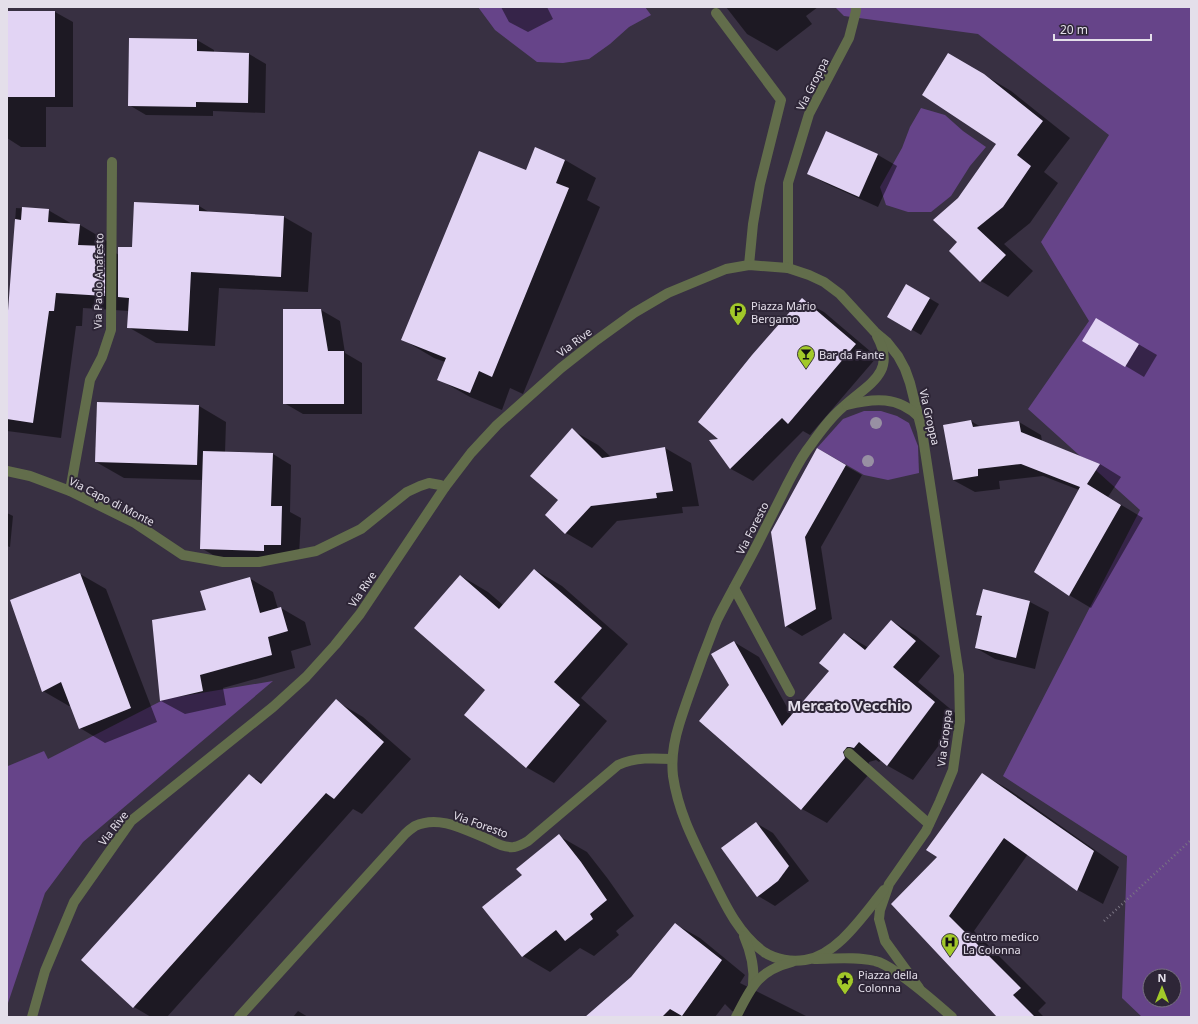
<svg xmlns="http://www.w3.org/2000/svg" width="1198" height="1024" font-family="'Noto Sans',sans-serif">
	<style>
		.green { fill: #664489; fill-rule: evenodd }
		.shadow { fill: #0007 }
		.building { fill: #e2d4f4 }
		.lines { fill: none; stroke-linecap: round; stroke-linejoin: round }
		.path { stroke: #7a7483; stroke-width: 2.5; stroke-dasharray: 1 3; stroke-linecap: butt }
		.minor { stroke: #626d4b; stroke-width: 10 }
		.tree { fill: #9890a3 }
		.labels { text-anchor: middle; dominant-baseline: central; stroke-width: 4; stroke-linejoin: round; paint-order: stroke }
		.street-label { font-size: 11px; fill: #e4dfea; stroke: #2e2637 }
		.poi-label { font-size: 11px; fill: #e4dfea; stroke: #2e2637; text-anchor: start }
		.district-label { font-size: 15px; font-weight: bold; fill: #e4dfea; stroke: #2e2637 }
	</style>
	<rect width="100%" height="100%" fill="#383042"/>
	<g class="green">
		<path d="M478 7H645L651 15 629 27 610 44 589 59 563 63 537 62 495 30Z"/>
		<path d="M835 7H1191V1017H1142L1122 998 1127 856 1003 776 1140 510 1028 409 1089 321 1041 242 1109 135 978 34 844 16ZM1150 976H1174V1000H1150Z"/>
		<path d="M921 108 945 115 963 131 986 147 970 166 951 196 931 212H908L886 205 880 187 902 148 910 127Z"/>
		<path d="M864 411H881L897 416 909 423 918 446 919 473 888 480 864 475 817 448 843 419Z"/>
		<path d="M273 681 83 842 45 893 7 1006V768L8 766 44 751 48 759 165 699Z"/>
	</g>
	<g class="shadow">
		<path d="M501 7H547L553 19 528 32 509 22Z"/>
		<path d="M726 7H818L806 16 812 24 777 51 747 34Z"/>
		<path d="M7 12H55L73 22V107H46V147H21L7 138Z"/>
		<path d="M197 40 214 50V53L249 54 266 64 265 113 213 111V116L146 115 129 105Z"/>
		<path d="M976 70 1011 91 1070 138 1044 172 1058 183 1030 223 1004 244 1033 271 1008 297 981 281 958 242 959 199 998 144Z"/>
		<path d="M826 132 878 155 897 166 878 207 827 184 808 174Z"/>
		<path d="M565 160 596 178 587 200 600 207 523 394 510 388 502 410 470 397 438 379 445 362 434 358 402 339 527 171Z"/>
		<path d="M199 206 209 212 284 217 312 233 308 292 219 288 215 346 156 343 128 327 129 311 83 308 82 326H76L61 438 7 431V338L16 208 48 210 74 225H80L107 241V248L119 255 133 248Z"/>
		<path d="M907 285 939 304 921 335 889 316Z"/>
		<path d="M802 300 824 312 877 357 810 435 803 431 753 481 731 469 711 441 720 439Z"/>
		<path d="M284 310H321L340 321 345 353 362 363V414H303L284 403Z"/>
		<path d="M1097 320 1157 355 1144 377 1084 341Z"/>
		<path d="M199 406 226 422 225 453 273 454 291 465 290 512 301 518 299 555 282 561 220 559 201 548 203 480 124 478 96 462Z"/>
		<path d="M971 421 981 427 1019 422 1041 435 1042 441 1100 464 1121 477 1108 497 1143 518 1091 608 1069 595 1079 490 1043 476 999 481 1000 489 975 492 953 480Z"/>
		<path d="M572 430 598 445 611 457 665 448 691 463 699 506 682 507 683 513 617 521 592 548 566 533Z"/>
		<path d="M818 450 862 475 821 547 832 619 802 636 786 626Z"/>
		<path d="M7 513 13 516 10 547 7 546Z"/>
		<path d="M535 570 562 586 628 644 581 698 607 721 554 783 526 767 487 690 461 576 488 592 503 605Z"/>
		<path d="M80 574 106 589 157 722 105 743 80 728 71 705 69 706 43 691Z"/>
		<path d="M249 578 273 592 278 609 281 608 305 622 311 645 291 651 295 668 223 688 226 705 185 714 161 701 207 611Z"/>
		<path d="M983 591 1030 602 1049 612 1035 669 995 659 976 648 983 618 977 615Z"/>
		<path d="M892 621 916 636 940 656 918 682 960 717 913 780 888 766 881 760 879 762 876 760 869 762 867 770 870 773 827 823 802 809 730 686 734 642 759 657 792 716 830 671 845 634 869 648Z"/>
		<path d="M336 701 363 717 411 759 362 814 353 809 167 1017H151L134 1007 249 775 263 783Z"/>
		<path d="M982 774 1008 789 1119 867 1103 904 1078 890 1028 854 974 931 1046 1003 1038 1011 1044 1017H998L892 904 938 856Z"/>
		<path d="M756 823 773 833 809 881 775 906 758 896Z"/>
		<path d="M559 836 587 852 608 879 634 916 616 931 619 935 594 956 580 948 550 972 523 956Z"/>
		<path d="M675 924 700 938 745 975 740 983 808 1017H743L732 1011 725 1004 715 1017H587L632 978Z"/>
		<path d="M298 1011 308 1017H293Z"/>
	</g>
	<g class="building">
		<rect x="7" y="11" width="48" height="86"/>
		<path d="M129 38 197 39V51L249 53 248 103 196 102V107L128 106Z"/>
		<path d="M948 53 984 74 1043 121 1017 155 1031 166 1003 207 977 228 1006 255 980 282 949 251 957 242 933 220 958 198 996 144 922 95Z"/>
		<path d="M826 131 878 154 859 197 807 174Z"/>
		<path d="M535 147 565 160 556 183 569 188 492 377 479 371 470 393 437 380 446 358 401 340 479 151 526 170Z"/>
		<path d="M134 202 199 205V211L284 216 281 277 191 272 188 331 127 328 129 298 118 297V247H132Z"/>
		<path d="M22 207 49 209 48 222 80 224 78 245 105 246V296L56 293 54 311H49L33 423 7 419V324L15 219 21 220Z"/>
		<path d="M906 284 930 298 911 331 887 317Z"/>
		<path d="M802 298 856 344 788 424 782 418 730 469 709 440 718 439 698 422 752 355Z"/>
		<path d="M283 309H321L328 351H344V404H283Z"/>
		<path d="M1096 318 1139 344 1125 367 1082 341Z"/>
		<path d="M97 402 199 405 197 465 95 462Z"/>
		<path d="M971 420 973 427 1019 421 1021 432 1100 464 1087 484 1121 505 1069 596 1034 572 1080 487 1021 464 978 469V476L953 480 943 425Z"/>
		<path d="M572 428 602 458 665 447 673 491 656 493 657 498 591 506 565 534 545 515 558 500 530 476Z"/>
		<path d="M817 448 846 465 805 537 816 609 785 627 771 532Z"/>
		<path d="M203 451 273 453 271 506H282L281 545H264V551L200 549Z"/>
		<path d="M534 569 602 628 554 682 580 705 526 768 464 715 485 690 414 628 460 575 499 609Z"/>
		<path d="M80 573 131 708 79 729 61 682 42 692 10 600Z"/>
		<path d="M250 577 260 613 281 607 288 631 268 637 272 655 200 675 203 691 160 701 152 620 206 610 200 591Z"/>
		<path d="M983 589 1030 601 1016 658 975 648 982 616 976 615Z"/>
		<path d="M891 620 916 641 893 667 935 702 887 766 859 742 854 748 850 747H847L843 752 845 758 801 810 699 721 729 685 711 654 734 641 782 726 829 671 819 663 844 633 865 650Z"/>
		<path d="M336 699 384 742 334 799 326 793 133 1008 81 960 249 774 261 784Z"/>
		<path d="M982 773 1094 851 1077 891 1004 838 949 916 1021 988 1013 995 1035 1017H997L891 904 937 857 926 850Z"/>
		<path d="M756 822 789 866 778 881 757 897 721 848Z"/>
		<path d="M559 834 581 862 607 900 590 914 593 919 565 941 556 930 522 957 482 907 522 875 516 869Z"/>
		<path d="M675 923 722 960 682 1016 670 1009 662 1017H585L631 977Z"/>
	</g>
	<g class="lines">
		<path class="path" d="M1104 921 1191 840"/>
		<g class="minor">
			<path d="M856 7V11L849 38 809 114 788 183V268L809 275 824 282 840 294 875 332 887 342 898 356 905 369 910 383 922 431 959 675 960 721 953 770 940 801 926 831 889 884 880 910 879 919 885 941 919 988"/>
			<path d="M716 13 781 100 760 184 753 224 749 265"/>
			<path d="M877 336C898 374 866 385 843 407 830 418 820 432 810 446 801 457 795 470 788 483 779 501 770 519 761 537 747 565 731 592 717 620 712 632 708 644 703 656 695 679 686 702 679 725 674 741 671 758 673 776 678 811 693 840 709 872 723 900 737 933 764 952 776 960 792 962 805 960 838 955 864 914 884 890"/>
			<path d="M847 405C874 398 898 396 919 417"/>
			<path d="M7 471 30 476 70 491 135 523 183 555 223 562H259L316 551 361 529 407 492 420 486 429 483 440 485 445 487"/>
			<path d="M70 491 90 380 102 357 111 330 112 162"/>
			<path d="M734 588 790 692"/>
			<path d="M849 753 929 824"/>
			<path d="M744 936C751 952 755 967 753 985"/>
			<path d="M814 959C834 959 855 956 875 961 884 963 892 969 899 974 918 987 935 1002 952 1017"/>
			<path d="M32 1017 45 971 74 902 131 821 273 707 306 677 335 645 360 614 445 487 471 453 497 425 561 368 594 342 634 313 668 293 726 269 749 265 788 268"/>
			<path d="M239 1017 405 834C408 831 412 828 415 826 440 814 467 831 490 840 497 844 505 848 514 847 519 846 523 844 528 841L618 765C635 757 654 758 672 759"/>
			<path d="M736 1017C751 988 757 971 792 962"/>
		</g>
	</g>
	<g class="tree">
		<circle cx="876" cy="423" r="6"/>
		<circle cx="868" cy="461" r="6"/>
	</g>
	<defs>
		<g id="parking-pin" transform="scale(0.9)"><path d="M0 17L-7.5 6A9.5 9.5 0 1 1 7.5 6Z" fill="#a2c929" stroke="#2e2637"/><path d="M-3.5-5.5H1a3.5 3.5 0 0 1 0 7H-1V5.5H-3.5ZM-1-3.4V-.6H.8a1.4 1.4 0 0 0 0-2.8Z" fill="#111"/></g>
		<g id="bar-pin" transform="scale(0.9)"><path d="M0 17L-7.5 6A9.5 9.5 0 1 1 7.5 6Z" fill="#a2c929" stroke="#2e2637"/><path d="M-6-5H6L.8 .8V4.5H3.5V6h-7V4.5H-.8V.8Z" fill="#111"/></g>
		<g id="hospital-pin" transform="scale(0.9)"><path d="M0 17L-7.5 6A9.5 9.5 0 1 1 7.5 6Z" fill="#a2c929" stroke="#2e2637"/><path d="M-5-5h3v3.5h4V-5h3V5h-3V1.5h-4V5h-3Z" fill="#111"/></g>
		<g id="sight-pin" transform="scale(0.9)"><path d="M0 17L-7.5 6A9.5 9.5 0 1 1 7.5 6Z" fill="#a2c929" stroke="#2e2637"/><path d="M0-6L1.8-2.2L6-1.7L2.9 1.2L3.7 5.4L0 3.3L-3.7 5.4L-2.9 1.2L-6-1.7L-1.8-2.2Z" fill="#111"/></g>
	</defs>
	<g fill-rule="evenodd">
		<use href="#parking-pin" x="738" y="311"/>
		<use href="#bar-pin" x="806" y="354"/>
		<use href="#hospital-pin" x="950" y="942"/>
		<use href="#sight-pin" x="845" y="980"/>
	</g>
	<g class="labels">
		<g class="street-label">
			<text transform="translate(812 84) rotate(-63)">Via Groppa</text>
			<text transform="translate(98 281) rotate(-89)">Via Paolo Anafesto</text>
			<text transform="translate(574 342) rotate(-37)">Via Rive</text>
			<text transform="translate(930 417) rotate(77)">Via Groppa</text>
			<text transform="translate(112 501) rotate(27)">Via Capo di Monte</text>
			<text transform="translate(752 528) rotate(-63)">Via Foresto</text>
			<text transform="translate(362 589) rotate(-56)">Via Rive</text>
			<text transform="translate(944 738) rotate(-83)">Via Groppa</text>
			<text transform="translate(481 824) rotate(20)">Via Foresto</text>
			<text transform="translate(113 828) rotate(-52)">Via Rive</text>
		</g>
		<g class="poi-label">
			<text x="751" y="305">Piazza Mario<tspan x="751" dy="13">Bergamo</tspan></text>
			<text x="819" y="354">Bar da Fante</text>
			<text x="963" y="936">Centro medico<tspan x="963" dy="13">La Colonna</tspan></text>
			<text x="858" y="974">Piazza della<tspan x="858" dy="13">Colonna</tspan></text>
		</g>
		<g class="district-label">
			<text x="849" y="705">Mercato Vecchio</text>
		</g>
	</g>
	<rect width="1198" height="1024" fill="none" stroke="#e4dfea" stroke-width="16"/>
	<g transform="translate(1162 988)"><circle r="19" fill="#2e2637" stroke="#77707f"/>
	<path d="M0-3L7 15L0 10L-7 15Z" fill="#a2c929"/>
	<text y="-6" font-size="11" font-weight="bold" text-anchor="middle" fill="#e4dfea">N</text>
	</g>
	<path d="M1054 34v6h97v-6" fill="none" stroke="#e4dfea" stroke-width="2"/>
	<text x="1060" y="34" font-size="12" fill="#e4dfea" stroke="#2e2637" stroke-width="3" paint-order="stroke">20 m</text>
</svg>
